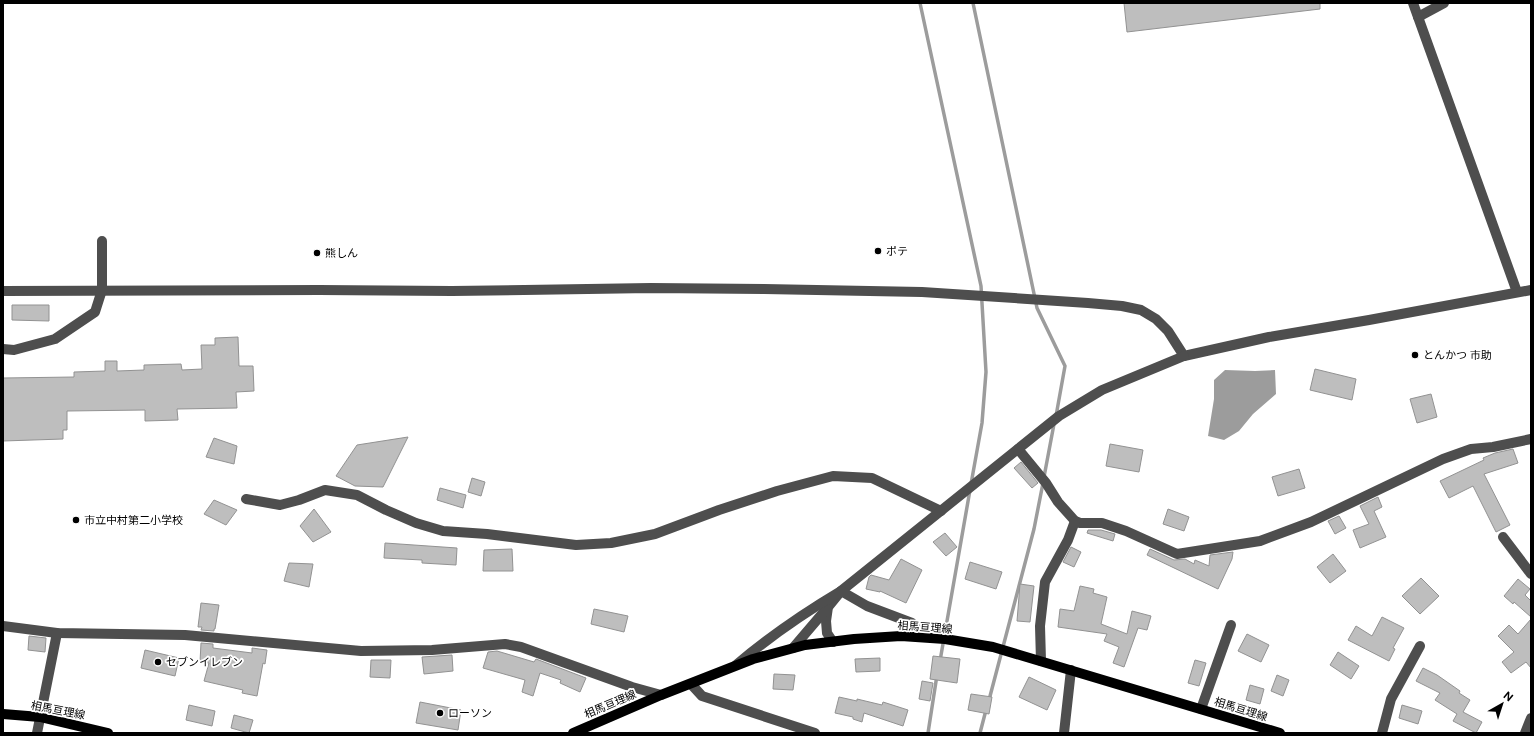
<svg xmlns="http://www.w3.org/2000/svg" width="1534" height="736" font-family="'Public Sans','Noto Sans JP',sans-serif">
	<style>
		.water { fill: #9c9c9c }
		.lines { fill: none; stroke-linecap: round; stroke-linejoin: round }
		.stream { stroke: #9c9c9c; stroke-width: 3.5 }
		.building { fill: #bebebe; stroke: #929292 }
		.minor { stroke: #4e4e4e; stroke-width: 10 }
		.major { stroke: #000; stroke-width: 10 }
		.poi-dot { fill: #000; stroke: #fff; stroke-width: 1.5 }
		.labels { text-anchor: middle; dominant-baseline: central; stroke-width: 3.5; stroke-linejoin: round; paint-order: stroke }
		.poi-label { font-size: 11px; fill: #000; stroke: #fff; text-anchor: start }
		.street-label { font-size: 11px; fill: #000; stroke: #fff }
	</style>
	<rect width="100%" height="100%" fill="#fff"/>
	<path class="water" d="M1225 370 1255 371 1275 370 1276 394 1253 414 1239 431 1224 440 1208 436 1214 399V380Z"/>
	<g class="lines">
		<g class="stream">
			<path d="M920 3 981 286 986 372 982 423 971 484"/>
			<path d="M973 3 1037 308 1065 366 1056 416"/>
			<path d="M1044 477 1054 424"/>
			<path d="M940 661 970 490"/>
			<path d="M989 700 1034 529 1043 483"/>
			<path d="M928 733 937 675"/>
			<path d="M980 733 986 710"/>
		</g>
	</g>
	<g class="building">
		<path d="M1124 3H1320V9L1127 32Z"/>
		<path d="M12 305H49V321L12 320Z"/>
		<path d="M238 337 239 366H253L254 391 236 392 237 408 177 409 178 420 145 421V410L67 411V430H63V439L3 441V378L74 377V372L105 371V361H117V371L144 370V365L181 364 182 370 202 369 201 345H215V338Z"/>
		<path d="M1315 369 1356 379 1352 400 1310 390Z"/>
		<path d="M1431 394 1437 417 1417 423 1410 399Z"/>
		<path d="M408 437 383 487 355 486 336 476 357 445Z"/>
		<path d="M214 438 237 446 234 464 206 457Z"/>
		<path d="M1110 444 1143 450 1139 472 1106 466Z"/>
		<path d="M1513 449 1518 463 1484 474 1510 525 1496 532 1473 486 1449 498 1440 481 1484 460 1483 458 1495 453Z"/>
		<path d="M1021 462 1038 483 1032 488 1014 468Z"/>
		<path d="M1299 469 1305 488 1278 496 1272 477Z"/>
		<path d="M472 478 485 482 481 496 468 492Z"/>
		<path d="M440 488 466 495 463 508 437 500Z"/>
		<path d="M1378 497 1382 507 1374 511 1386 537 1360 548 1353 530 1369 524 1360 506Z"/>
		<path d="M214 500 237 510 226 525 204 514Z"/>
		<path d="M314 509 331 532 313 542 300 526Z"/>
		<path d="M1168 509 1189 517 1184 531 1163 524Z"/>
		<path d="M1339 516 1346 528 1335 534 1328 521Z"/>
		<path d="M1088 530H1101L1115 534 1113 541 1087 533Z"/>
		<path d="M945 533 957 547 946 556 933 542Z"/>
		<path d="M385 543 457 548 456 565 422 563V560L384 558Z"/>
		<path d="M1071 547 1081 552 1074 567 1063 562Z"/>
		<path d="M512 549 513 571H483L484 550Z"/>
		<path d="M1150 549 1174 560 1185 559 1194 564 1195 560 1209 566 1210 555 1233 552 1232 559 1218 589 1147 555Z"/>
		<path d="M1333 554 1346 571 1330 583 1317 567Z"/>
		<path d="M901 559 922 570 906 603 880 591V592L866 589 869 577 871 575 889 580Z"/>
		<path d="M970 562 1002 572 996 589 965 579Z"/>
		<path d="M289 563 313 564 309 587 284 581Z"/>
		<path d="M1421 578 1439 596 1420 614 1402 596Z"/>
		<path d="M1518 579 1530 589 1525 595 1531 601V617L1514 602 1513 604 1504 596Z"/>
		<path d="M1020 584 1034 586 1030 622 1017 621Z"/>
		<path d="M1080 586 1094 589 1093 593 1107 597 1101 624 1127 634 1132 611 1151 616 1147 630 1138 628 1124 667 1113 663 1119 647 1104 641 1107 634 1058 627 1060 609 1074 611Z"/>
		<path d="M201 603 219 605 215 629H214V631L201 630 202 627H198Z"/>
		<path d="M594 609 628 616 624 632 591 624Z"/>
		<path d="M1382 617 1404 628 1393 648 1395 649 1389 661 1348 640 1356 626 1372 636Z"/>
		<path d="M1531 619V668L1526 662 1511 673 1502 662 1514 652 1498 636 1509 625 1518 634Z"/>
		<path d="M1247 634 1269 645 1261 662 1238 651Z"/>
		<path d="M29 636 46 638 45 652 28 650Z"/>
		<path d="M201 643 213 644V648L252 653V648L267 650 265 664 263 663 257 696 242 693 243 690 204 681 209 663 200 662Z"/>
		<path d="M145 650 179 658 175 676 141 668Z"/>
		<path d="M497 651 534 662 536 659 586 678 580 692 560 683 561 680 540 673 533 696 522 692 525 680 483 668 488 652Z"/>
		<path d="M1338 652 1359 666 1351 679 1330 665Z"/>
		<path d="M452 655 453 671 424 674 422 657Z"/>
		<path d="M933 656 960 659 957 683 930 679Z"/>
		<path d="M880 658V671L856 672 855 659Z"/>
		<path d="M371 660H391L390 678 370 677Z"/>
		<path d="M1195 660 1206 663 1199 686 1188 683Z"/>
		<path d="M1423 668 1437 675 1460 691 1459 693 1470 700 1463 712 1482 722 1476 733 1453 721 1457 714 1435 700 1440 693 1416 681Z"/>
		<path d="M774 674 795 675 793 690 773 689Z"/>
		<path d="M1277 675 1289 680 1283 696 1271 691Z"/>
		<path d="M1029 677 1056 690 1047 710 1019 697Z"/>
		<path d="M922 681 933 683 930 701 919 699Z"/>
		<path d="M1250 685 1264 689 1260 704 1246 700Z"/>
		<path d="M971 694 992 697 989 714 968 710Z"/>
		<path d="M839 697 857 701V699L882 705 883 702 908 710 903 726 864 713 862 722 853 719V717L835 713Z"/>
		<path d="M420 702 461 710 458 730 416 723Z"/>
		<path d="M189 705 215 711 212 726 186 720Z"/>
		<path d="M1402 705 1422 711 1418 724 1399 718Z"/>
		<path d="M234 715 253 720 249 733 231 728Z"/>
	</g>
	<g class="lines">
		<g class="minor">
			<path d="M1413 3 1517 292"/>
			<path d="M1418 17 1444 3"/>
			<path d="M3 291 319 290 452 291 651 288 764 289 922 292 1088 303 1122 306 1141 310 1156 319 1168 331 1184 356 1269 337 1369 320 1531 290"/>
			<path d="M3 349 14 350 55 339 95 312 102 290V241"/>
			<path d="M1018 449 1046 483 1058 502 1075 521 1080 523H1102L1126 531 1177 554 1260 541 1311 522 1443 459 1471 449 1493 447 1531 439"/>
			<path d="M246 499 280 505 299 500 325 490 357 495 386 510 416 523 443 531 487 534 576 545 611 543 655 534 719 510 777 491 833 476 872 478 941 511"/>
			<path d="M1503 537 1531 574"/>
			<path d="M3 626 57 633 185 635 361 651 432 650 505 644 521 647 632 687 661 695"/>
			<path d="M833 642 827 633 826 621 828 607 841 591 1059 416 1102 390 1184 356"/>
			<path d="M793 648 828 607"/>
			<path d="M1041 661 1040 626 1045 582 1068 540 1075 521"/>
			<path d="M736 665C769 637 804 613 841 591L867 606 912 623 923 637"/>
			<path d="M691 684 702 696 815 733"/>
			<path d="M1201 709 1231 625"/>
			<path d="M37 733 57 633"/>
			<path d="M1064 733 1071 670"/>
			<path d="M1382 733 1391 699 1420 646"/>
			<path d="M1525 733 1531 718"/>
		</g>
		<g class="major">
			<path d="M3 714 40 717 108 733"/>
			<path d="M573 733 661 695 753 659 805 645 854 639 901 636 945 639 993 647 1280 733"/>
		</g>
	</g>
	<g class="poi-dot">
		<circle cx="878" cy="251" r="4"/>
		<circle cx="317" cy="253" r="4"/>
		<circle cx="1415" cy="355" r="4"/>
		<circle cx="76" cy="520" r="4"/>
		<circle cx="158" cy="662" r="4"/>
		<circle cx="440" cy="713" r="4"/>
	</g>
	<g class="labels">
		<g class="poi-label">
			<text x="886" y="251">ポテ</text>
			<text x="325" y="253">熊しん</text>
			<text x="1423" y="355">とんかつ 市助</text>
			<text x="84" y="520">市立中村第二小学校</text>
			<text x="166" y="662">セブンイレブン</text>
			<text x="448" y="713">ローソン</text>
		</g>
		<g class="street-label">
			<text transform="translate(925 627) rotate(4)">相馬亘理線</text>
			<text transform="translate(610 704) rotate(-23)">相馬亘理線</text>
			<text transform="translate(1241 709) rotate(17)">相馬亘理線</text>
			<text transform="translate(58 710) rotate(11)">相馬亘理線</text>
		</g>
	</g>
	<rect width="1534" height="736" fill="none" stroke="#000000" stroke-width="8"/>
	<g transform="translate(1502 704) rotate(39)" stroke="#ffffff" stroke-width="3" paint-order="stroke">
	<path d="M0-3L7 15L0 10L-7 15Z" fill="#000000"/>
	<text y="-6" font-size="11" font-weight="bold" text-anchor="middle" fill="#000000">N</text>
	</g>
</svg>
